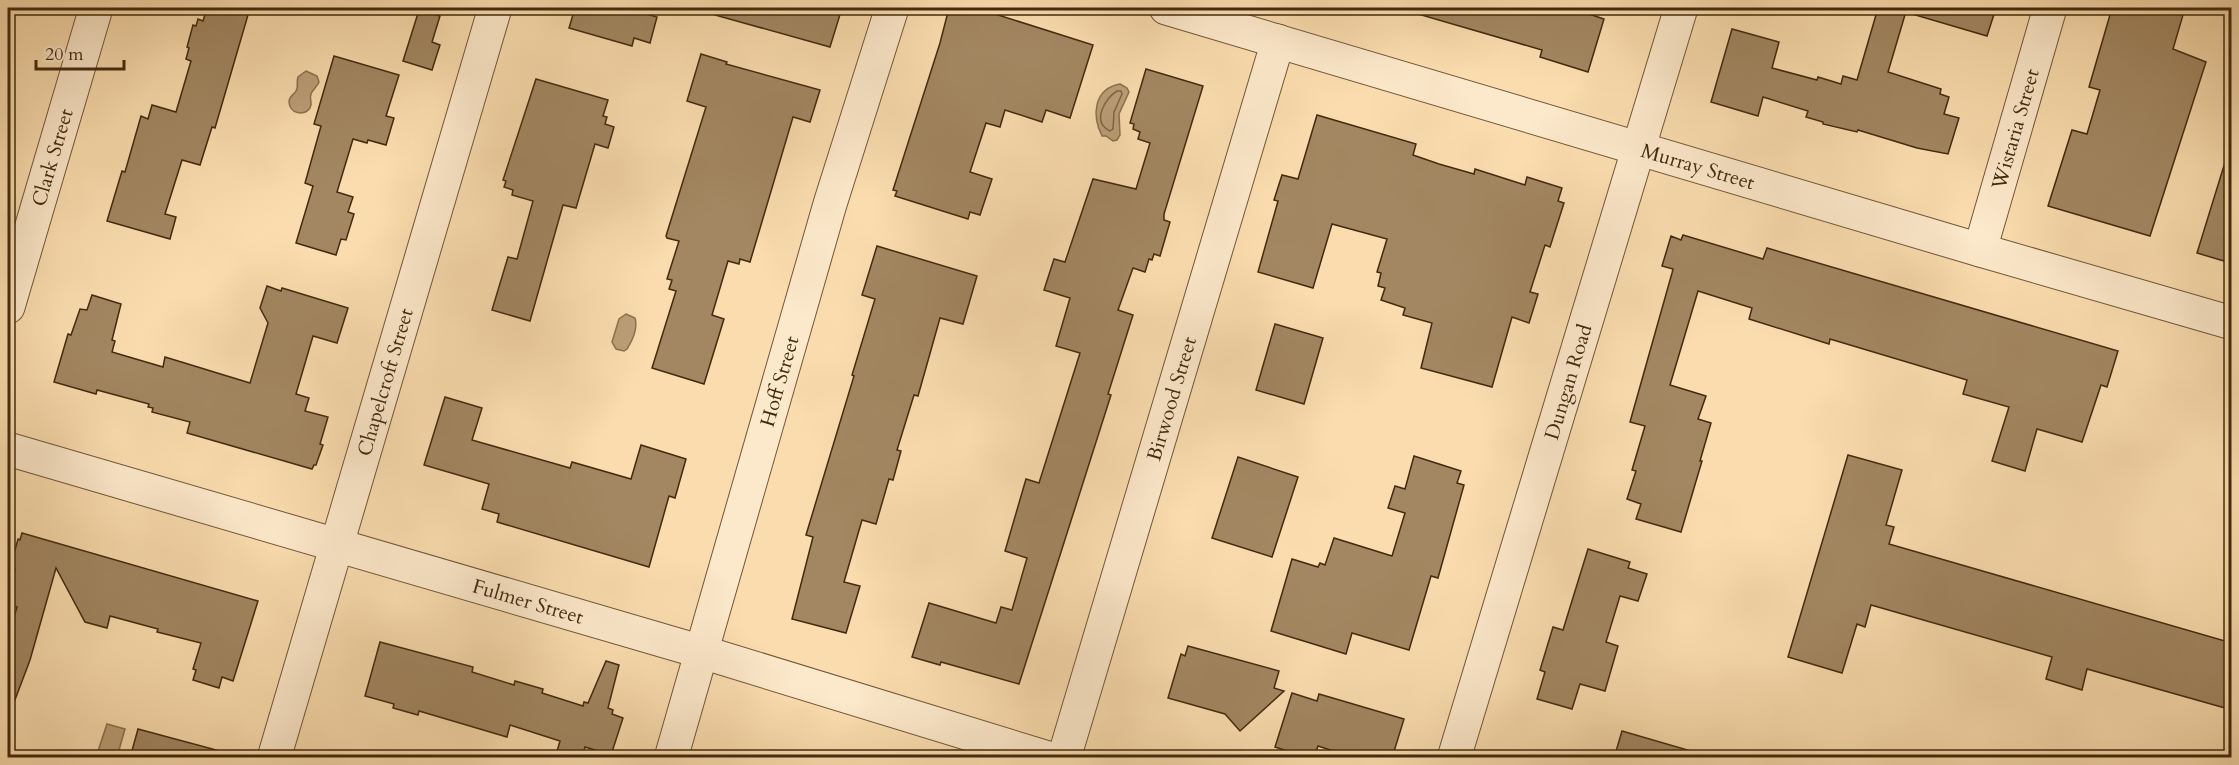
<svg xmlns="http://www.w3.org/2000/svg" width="2239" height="765" font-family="Cardo,serif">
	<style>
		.water { fill: #bc9f78; stroke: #8c704e; stroke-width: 1.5 }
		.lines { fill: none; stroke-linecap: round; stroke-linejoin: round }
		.shore { stroke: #806444; stroke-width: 1.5 }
		.building { fill: #a28762; stroke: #432a0f; stroke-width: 1.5 }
		.minor-casing { stroke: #715637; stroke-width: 35 }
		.minor { stroke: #fce8ca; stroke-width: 33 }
		.labels { text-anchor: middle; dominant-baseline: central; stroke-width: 4.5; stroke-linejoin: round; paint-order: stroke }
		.street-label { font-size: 20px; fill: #432a0f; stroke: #fce8ca }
	</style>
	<rect width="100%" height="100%" fill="#fadcae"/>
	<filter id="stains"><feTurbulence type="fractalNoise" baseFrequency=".00333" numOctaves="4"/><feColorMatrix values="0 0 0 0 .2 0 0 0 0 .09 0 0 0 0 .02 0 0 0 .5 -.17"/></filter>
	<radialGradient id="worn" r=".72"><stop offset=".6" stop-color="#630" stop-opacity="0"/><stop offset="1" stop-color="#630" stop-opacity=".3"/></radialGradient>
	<g class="water">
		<path d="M306 71 317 76 319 82C317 87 313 89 311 94 309 99 313 103 310 108 304 116 290 114 289 102 289 96 294 95 296 91 299 87 296 82 298 77Z"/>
		<path d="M1120 84 1127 88 1129 92 1119 114 1120 135 1117 140 1113 141 1106 136H1102C1092 116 1093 89 1120 84Z"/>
		<path d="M626 314 635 318C638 328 632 341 627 349L624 351 616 349 612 342 619 319Z"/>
		<path d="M107 724 125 729 117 757H96Z"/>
	</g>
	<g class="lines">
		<path class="shore" d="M1117 91H1121L1122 94 1114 112 1113 129 1110 131C1091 122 1105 98 1117 91Z"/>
	</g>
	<g class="building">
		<path d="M207 8H250L215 128 212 127 200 165 182 160 165 214 176 217 170 239 107 221 122 171 125 172 141 116 148 119 152 105 176 112 191 61 186 59 189 48 187 47 193 25 196 26 198 19 203 21Z"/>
		<path d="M575 8H624L657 17 650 43 634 38 632 46 569 28Z"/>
		<path d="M716 8H842L830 47 715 15Z"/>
		<path d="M949 8H976L1093 45 1070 118 1046 110 1042 122 1005 110 1000 127 986 123 970 172 992 179 980 215 970 212 968 219 895 196 897 191 893 190 940 43Z"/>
		<path d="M1419 8H1591L1589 14 1604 19 1588 72 1540 57 1542 50 1418 14Z"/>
		<path d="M1878 8H1907L1888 72 1941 89 1940 94 1949 97 1944 114 1959 118 1948 154 1917 148 1858 130 1857 132 1823 124V122L1806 117 1808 111 1763 97 1758 116 1711 102 1732 29 1779 42 1772 68 1817 80 1818 77 1841 84 1843 76 1857 80Z"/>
		<path d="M1913 8H1996L1987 36 1912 14Z"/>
		<path d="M2112 8H2185L2173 49 2206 62 2150 236 2048 206 2072 130 2087 134 2100 90 2089 87Z"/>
		<path d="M419 10 440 16 432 42 440 45 432 70 403 61Z"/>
		<path d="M701 54 727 62 726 64 820 90 810 122 793 117 750 262 740 259 739 264 728 261 712 315 724 319 704 384 652 368 676 291 669 289 672 280 667 279 679 241 667 238 666 236 706 107 687 101Z"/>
		<path d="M334 56 399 75 386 116 394 118 386 145 368 140 367 143 353 139 337 192 353 197 348 212 354 214 346 240 341 239 336 255 296 243 313 186 305 183 321 126 314 124Z"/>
		<path d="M1146 69 1203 86 1164 214V220L1170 222 1160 256 1154 254 1152 260 1149 259 1145 272 1133 268 1118 310 1133 315 1108 394 1111 395 1019 684 941 662 940 665 912 657 929 603 996 623 1001 607 1012 610 1027 558 1005 551 1026 479 1039 483 1080 353 1056 346 1070 298 1044 290 1054 259 1065 262 1093 179 1136 189 1150 143 1138 139 1140 132 1133 129 1134 124 1130 123Z"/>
		<path d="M536 79 608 100 603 116 607 117 605 124 614 127 608 148 595 144 576 208 563 205 530 321 492 310 508 257 517 259 533 201 512 195 513 190 504 187 506 181 503 180Z"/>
		<path d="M1317 115 1416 144 1413 155 1439 164 1474 174 1475 169 1525 185 1527 177 1562 188 1558 201 1564 203 1550 247 1545 245 1530 292 1538 294 1529 323 1512 317 1492 387 1421 368 1432 323 1403 315 1405 308 1381 300 1385 288 1378 286 1381 273 1377 272 1387 239 1332 224 1313 288 1258 272 1278 201 1274 200 1282 175 1298 179Z"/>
		<path d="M2226 159 2232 160V237L2224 261 2197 253Z"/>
		<path d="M1683 235 1763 259 1767 248 2118 351 2107 387 2101 385 2082 442 2037 429 2025 471 1992 461 2009 407 1963 394 1967 380 1830 339 1829 344 1749 319 1752 308 1698 291 1670 385 1706 396 1698 419 1711 423 1700 461H1702L1681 532 1636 519 1641 504 1627 499 1636 471 1632 470 1645 426 1630 422 1672 273 1673 269 1662 266 1671 236 1681 240Z"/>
		<path d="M877 246 977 276 963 324 940 318 918 396 914 395 897 450 901 451 893 480 889 479 876 524 862 520 844 582 860 586 846 633 792 619 813 537 806 535 854 376 852 375 875 299 862 295Z"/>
		<path d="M267 286 281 291 282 288 348 308 337 343 313 336 296 394 309 398 305 411 328 417 320 444 323 445 316 465H314L312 469 187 433 190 422 152 412 153 408 148 407 149 404 97 390 96 394 54 382 68 334 71 335 80 309 87 310 92 295 121 304 112 340 115 341 112 352 163 367 165 357 250 383 268 323 260 308Z"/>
		<path d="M1275 324 1323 338 1304 404 1256 390Z"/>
		<path d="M445 397 482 408 472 440 570 468 572 462 631 479 641 445 686 459 675 498 669 496 649 567 497 522 499 514 482 509 489 484 424 465Z"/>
		<path d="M1848 455 1902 470 1886 525 1894 527 1889 544 2232 643V710L2087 669 2082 690 2046 679 2052 657 1871 605 1865 627 1857 624 1842 673 1788 657Z"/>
		<path d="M1414 456 1461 471 1457 483 1464 485 1438 578 1431 576 1409 650 1352 633 1346 654 1271 631 1292 559 1318 567 1320 563 1325 565 1334 538 1392 556 1405 513 1388 508 1395 486 1405 489Z"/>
		<path d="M1238 457 1298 477 1272 557 1212 538Z"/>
		<path d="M22 533 258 601 233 681 222 677 219 688 193 680 196 670 193 669 201 643 157 632 158 629 110 616 107 628 85 622 56 568 30 660 10 713 8 712V637L17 607 8 604V595L15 569 10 568 18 539 20 540Z"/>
		<path d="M1588 549 1630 562 1628 568 1647 574 1638 601 1620 596 1606 642 1618 646 1605 691 1580 684 1572 709 1537 699 1545 672 1540 670 1553 627 1563 630Z"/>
		<path d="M380 642 473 667 472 672 514 685 515 681 543 689 542 693 583 706 584 702 588 703 606 661 619 665 608 708 613 710 612 714 623 718 611 755 585 747 582 758H555L560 741 510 725 507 737 419 711 418 715 393 708 394 704 365 696Z"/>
		<path d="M1188 646 1279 671 1274 688 1284 691 1240 731 1225 714 1168 698 1181 654 1185 656Z"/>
		<path d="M1292 693 1317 701 1319 694 1404 719 1392 758H1355L1318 746 1314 758H1309L1275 747Z"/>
		<path d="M138 729 220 751 219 758H130Z"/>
		<path d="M1622 731 1691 751 1690 758H1614Z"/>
	</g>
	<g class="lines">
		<g class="minor-casing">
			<g id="minor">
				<path id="s1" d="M1166 8 1980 250 2232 323"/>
				<path id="s2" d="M1980 250 2050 8"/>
				<path id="s3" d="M8 307 96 8"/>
				<path id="s4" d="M8 449 702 652 1048 758"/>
				<path id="s5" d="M274 758 495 8"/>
				<path id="s6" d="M671 758 830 204 892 8"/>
				<path id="s7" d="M1064 758 1278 41"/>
				<path id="s8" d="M1454 758 1681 8"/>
			</g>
		</g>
		<use href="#minor" class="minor"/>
	</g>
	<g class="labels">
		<g class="street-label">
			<text stroke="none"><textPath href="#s2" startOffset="126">Wistaria Street</textPath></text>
			<text stroke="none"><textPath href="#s3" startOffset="156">Clark Street</textPath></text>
			<text stroke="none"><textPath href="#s1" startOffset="555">Murray Street</textPath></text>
			<text stroke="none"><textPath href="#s6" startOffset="392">Hoff Street</textPath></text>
			<text stroke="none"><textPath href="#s5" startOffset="392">Chapelcroft Street</textPath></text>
			<text stroke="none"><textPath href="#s8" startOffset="393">Dungan Road</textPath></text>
			<text stroke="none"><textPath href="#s7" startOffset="375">Birwood Street</textPath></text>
			<text stroke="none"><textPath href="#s4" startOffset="542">Fulmer Street</textPath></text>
		</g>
	</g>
	<rect width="2239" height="765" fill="none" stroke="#fadcae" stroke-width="30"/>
	<rect x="9" y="9" width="2221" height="747" fill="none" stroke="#432a0f" stroke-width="3"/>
	<rect x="15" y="15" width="2209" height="735" fill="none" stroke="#432a0f" stroke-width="1.5"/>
	<path d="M36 60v9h88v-9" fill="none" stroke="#432a0f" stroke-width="3"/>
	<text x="45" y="60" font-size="18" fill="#432a0f" stroke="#fce8ca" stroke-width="4.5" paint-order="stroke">20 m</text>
	<rect width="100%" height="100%" filter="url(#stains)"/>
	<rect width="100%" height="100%" fill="url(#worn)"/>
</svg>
